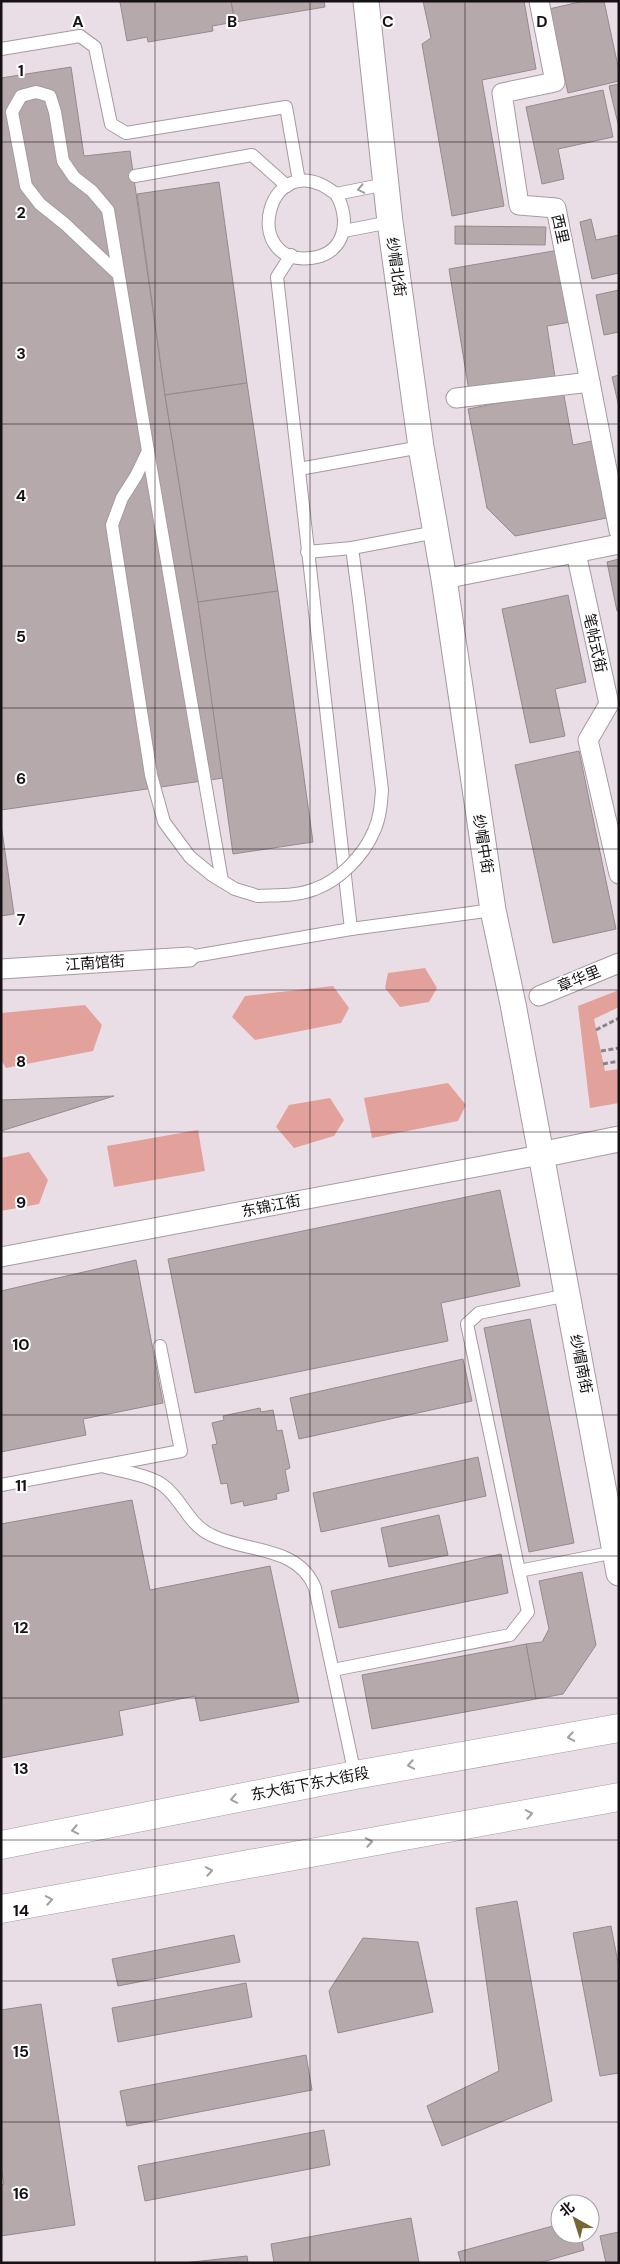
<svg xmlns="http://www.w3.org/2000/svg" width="620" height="2264" font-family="'DM Sans','Noto Sans SC',sans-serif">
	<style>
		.garden { fill: #e3a19c }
		.building { fill: #b6a9ac; stroke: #978a8d }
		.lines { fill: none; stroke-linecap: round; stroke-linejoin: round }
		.service-casing { stroke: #a59aa2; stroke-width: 14 }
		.pedestrian-casing { stroke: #a59aa2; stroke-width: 21 }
		.minor-casing { stroke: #a59aa2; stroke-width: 27 }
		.primary-casing { stroke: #a59aa2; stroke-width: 29 }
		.path { stroke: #8c8489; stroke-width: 3; stroke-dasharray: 5 2.5; stroke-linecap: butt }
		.service { stroke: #fff; stroke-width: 12 }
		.pedestrian { stroke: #fff; stroke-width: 19 }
		.minor { stroke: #fff; stroke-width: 25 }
		.primary { stroke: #fff; stroke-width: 28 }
		.service-bridge-casing { stroke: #a59aa2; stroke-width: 14; stroke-linecap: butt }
		.service-bridge { stroke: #fff; stroke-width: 12 }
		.oneway { stroke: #a1a0a1 }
		.grid { fill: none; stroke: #151114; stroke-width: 1; stroke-opacity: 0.55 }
		.labels { text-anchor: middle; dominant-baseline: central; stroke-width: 4; stroke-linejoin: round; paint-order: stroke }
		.street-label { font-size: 15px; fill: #151114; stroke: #fff }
		.grid-label { font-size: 16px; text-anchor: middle; font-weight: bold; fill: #151114; stroke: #fff; stroke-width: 4; stroke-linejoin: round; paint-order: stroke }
	</style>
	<rect width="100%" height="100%" fill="#eadee6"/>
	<g class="garden">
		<path d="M425 968 437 988 429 1002 400 1007 385 988 388 973Z"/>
		<path d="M333 986 349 1008 341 1023 255 1040 232 1017 245 996Z"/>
		<path d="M619 990V1007L594 1019 605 1071 619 1069V1103L590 1108 578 1006Z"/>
		<path d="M85 1005 102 1025 93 1051 6 1068 1 1060V1013Z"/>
		<path d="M448 1083 466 1105 458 1121 372 1138 364 1098Z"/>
		<path d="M330 1098 344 1120 334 1136 294 1148 276 1127 289 1105Z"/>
		<path d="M198 1130 205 1171 114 1187 107 1146Z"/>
		<path d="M29 1152 48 1180 39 1204 1 1211V1158Z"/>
	</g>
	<g class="building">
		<path d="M115 1H231L235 22 212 26 213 31 148 42 147 37 127 41 120 2Z"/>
		<path d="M231 1H324L325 7 235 22Z"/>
		<path d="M423 1H524L536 69 482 80 504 206 452 216 422 44 431 38Z"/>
		<path d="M584 1H604L619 71V81L568 93 549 9Z"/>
		<path d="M71 67 84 156 130 151 165 395 198 602 223 778 1 810V78Z"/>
		<path d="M619 84V128L609 86Z"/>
		<path d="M603 90 613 137 558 149 564 179 542 184 526 107Z"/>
		<path d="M219 182 247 383 165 395 137 194Z"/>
		<path d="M591 219 596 240 619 235V273L592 279 580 222Z"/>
		<path d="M455 226 546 227 545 245 455 244Z"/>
		<path d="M559 250 571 322 547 326 555 377 469 391 449 269Z"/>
		<path d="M619 290V332L604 335 596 295Z"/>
		<path d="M619 375V407L612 377Z"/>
		<path d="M247 383 278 591 198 602 165 395Z"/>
		<path d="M563 390 573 445 592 441 607 518 515 536 487 508 468 409Z"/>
		<path d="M619 559V611H617L607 562Z"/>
		<path d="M278 591 313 842 233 854 198 602Z"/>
		<path d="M568 595 586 682 555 689 565 736 530 743 502 609Z"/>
		<path d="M579 751 616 929 553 943 515 765Z"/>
		<path d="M1 824 14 914 1 916Z"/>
		<path d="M114 1096 1 1131V1100Z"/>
		<path d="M500 1190 520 1286 441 1303 448 1341 195 1393 168 1259Z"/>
		<path d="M136 1260 163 1403 83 1419 86 1435 1 1452V1291Z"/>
		<path d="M530 1319 574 1543 529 1552 484 1328Z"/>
		<path d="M463 1359 472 1401 299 1439 290 1398Z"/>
		<path d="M260 1408 261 1412 273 1410 277 1431 282 1430 290 1468 285 1470 289 1491 276 1494 277 1499 244 1506 243 1501 231 1504 227 1483 221 1484 212 1445 217 1444 212 1423 224 1420 223 1416Z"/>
		<path d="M478 1457 486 1496 321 1532 313 1493Z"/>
		<path d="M132 1500 150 1590 270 1566 299 1702 200 1721 195 1696 119 1711 123 1735 1 1758V1524Z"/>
		<path d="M439 1515 448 1555 389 1567 381 1528Z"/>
		<path d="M501 1554 508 1593 339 1628 331 1591Z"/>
		<path d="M582 1572 596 1645 563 1694 536 1699 526 1644 542 1642 549 1629 539 1581Z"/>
		<path d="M526 1644 536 1699 372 1729 362 1675Z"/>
		<path d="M517 1901 552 2101 442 2146 427 2106 499 2071 476 1908Z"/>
		<path d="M611 1926 619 1968V2073L600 2076 573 1933Z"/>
		<path d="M234 1935 240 1962 118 1986 112 1959Z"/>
		<path d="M363 1938 418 1942 433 2012 338 2033 329 1991Z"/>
		<path d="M246 1983 252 2017 118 2042 112 2008Z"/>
		<path d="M41 2004 75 2225 1 2236V2185L4 2184 1 2167V2010Z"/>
		<path d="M306 2055 312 2090 127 2126 120 2091Z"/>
		<path d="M324 2130 330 2165 145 2201 138 2166Z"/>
		<path d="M411 2218 419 2263H274L271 2244Z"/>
		<path d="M560 2224V2234H580L584 2250 539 2263H461L458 2252Z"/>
		<path d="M619 2232V2263H606L600 2236Z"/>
		<path d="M247 2256 248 2263H183Z"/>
	</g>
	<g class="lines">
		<g class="service-casing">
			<g id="service">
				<path d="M1 49 80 36 95 47 111 124 126 133 286 107 299 181"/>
				<path d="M135 176 252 155 287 186"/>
				<path d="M336 194C351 219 346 254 311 258 238 266 268 140 336 194L386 184"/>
				<path d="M344 231 390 222"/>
				<path d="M291 255 277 277 351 929 493 910"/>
				<path d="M118 274 65 224 40 204 26 186 12 112 21 96 36 92 50 96 55 112 63 161 74 177 92 191 108 210 148 451 136 476 122 498 112 525 151 775 164 822 190 857 212 875 235 889 258 896"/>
				<path d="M148 451 222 881"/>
				<path d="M299 469 421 447"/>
				<path d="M352 548 359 600"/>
				<path d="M307 552 352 548 436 532"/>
				<path d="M189 957 351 929"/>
				<path d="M568 1295 479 1313 467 1324 519 1571 615 1552"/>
				<path d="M102 1466C120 1471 150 1475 164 1486 182 1500 189 1525 211 1535 246 1553 298 1545 315 1588L355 1775"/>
				<path d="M1 1485 181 1451 160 1346"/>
				<path d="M333 1670 510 1635 528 1612 519 1571"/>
			</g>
		</g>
		<g class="pedestrian-casing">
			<g id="pedestrian">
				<path d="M539 1 555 82 502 93 519 205 556 208 619 531"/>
				<path d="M456 398 590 382"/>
				<path d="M576 553 609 704 588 740 619 874"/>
				<path d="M444 579 619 544"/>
				<path d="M1 969 189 957"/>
				<path d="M539 996 619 963"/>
				<path d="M1 1257 540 1155"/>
			</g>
		</g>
		<g class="minor-casing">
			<g id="minor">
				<path d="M366 1 390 222 421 447 444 579 493 910 513 1004 619 1573"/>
				<path d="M540 1155 619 1139"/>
			</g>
		</g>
		<g class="primary-casing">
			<g id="primary">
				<path d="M1 1845 355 1775 619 1728"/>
				<path d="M1 1909 619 1797"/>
			</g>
		</g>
		<g class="path">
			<path d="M596 1030 619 1018"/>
			<path d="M601 1051 619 1048"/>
			<path d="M603 1064 619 1061"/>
		</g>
		<use href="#service" class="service"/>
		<use href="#pedestrian" class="pedestrian"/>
		<use href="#minor" class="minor"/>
		<use href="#primary" class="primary"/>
		<g class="service-bridge-casing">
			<path id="service-bridge" d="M258 896C277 895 298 896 315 889 340 880 364 855 374 831 380 818 381 804 382 790L359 600"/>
		</g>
		<use href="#service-bridge" class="service-bridge"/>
	</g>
	<defs><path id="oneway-chevron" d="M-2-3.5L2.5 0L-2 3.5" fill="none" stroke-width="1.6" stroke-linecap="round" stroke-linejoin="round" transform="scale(1.25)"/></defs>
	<g class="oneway">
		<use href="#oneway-chevron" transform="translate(361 189) rotate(169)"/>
		<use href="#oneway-chevron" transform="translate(571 1737) rotate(170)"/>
		<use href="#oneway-chevron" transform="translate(411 1765) rotate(170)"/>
		<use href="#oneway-chevron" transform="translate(234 1799) rotate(169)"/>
		<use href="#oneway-chevron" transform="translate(529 1814) rotate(-10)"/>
		<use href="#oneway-chevron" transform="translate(75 1830) rotate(169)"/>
		<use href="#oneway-chevron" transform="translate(369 1842) rotate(-10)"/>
		<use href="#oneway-chevron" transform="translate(209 1871) rotate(-10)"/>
		<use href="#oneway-chevron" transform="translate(49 1900) rotate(-10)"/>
	</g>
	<path class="grid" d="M155 1V2263M310 1V2263M465 1V2263M1 142H619M1 283H619M1 424H619M1 566H619M1 708H619M1 849H619M1 990H619M1 1132H619M1 1274H619M1 1415H619M1 1556H619M1 1698H619M1 1840H619M1 1981H619M1 2122H619"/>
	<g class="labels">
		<g class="street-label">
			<text transform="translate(560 229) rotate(77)">西里</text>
			<text transform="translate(396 267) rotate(82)">纱帽北街</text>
			<text transform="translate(595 643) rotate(78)">笔帖式街</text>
			<text transform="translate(483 844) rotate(81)">纱帽中街</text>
			<text transform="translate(95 963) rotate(-4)">江南馆街</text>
			<text transform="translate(579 979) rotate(-22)">章华里</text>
			<text transform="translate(271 1206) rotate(-11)">东锦江街</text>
			<text transform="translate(581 1364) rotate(79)">纱帽南街</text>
			<text transform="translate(310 1784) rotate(-11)">东大街下东大街段</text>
		</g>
	</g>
	<g class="grid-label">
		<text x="78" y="27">A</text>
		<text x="232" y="27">B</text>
		<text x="388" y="27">C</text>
		<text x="542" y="27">D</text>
		<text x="21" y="76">1</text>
		<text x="21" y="218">2</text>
		<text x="21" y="359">3</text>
		<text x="21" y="501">4</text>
		<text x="21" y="642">5</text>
		<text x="21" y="784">6</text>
		<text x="21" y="925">7</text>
		<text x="21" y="1067">8</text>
		<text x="21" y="1208">9</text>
		<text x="21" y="1350">10</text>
		<text x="21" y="1491">11</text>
		<text x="21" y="1633">12</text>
		<text x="21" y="1774">13</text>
		<text x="21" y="1916">14</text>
		<text x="21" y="2057">15</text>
		<text x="21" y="2199">16</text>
	</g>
	<rect width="620" height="2264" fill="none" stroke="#151114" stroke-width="5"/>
	<g transform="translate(575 2219) rotate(321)"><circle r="24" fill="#ffffff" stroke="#a1a0a1"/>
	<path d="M0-4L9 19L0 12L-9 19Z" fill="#756835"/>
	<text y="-8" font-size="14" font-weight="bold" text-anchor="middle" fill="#151114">北</text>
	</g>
</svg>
